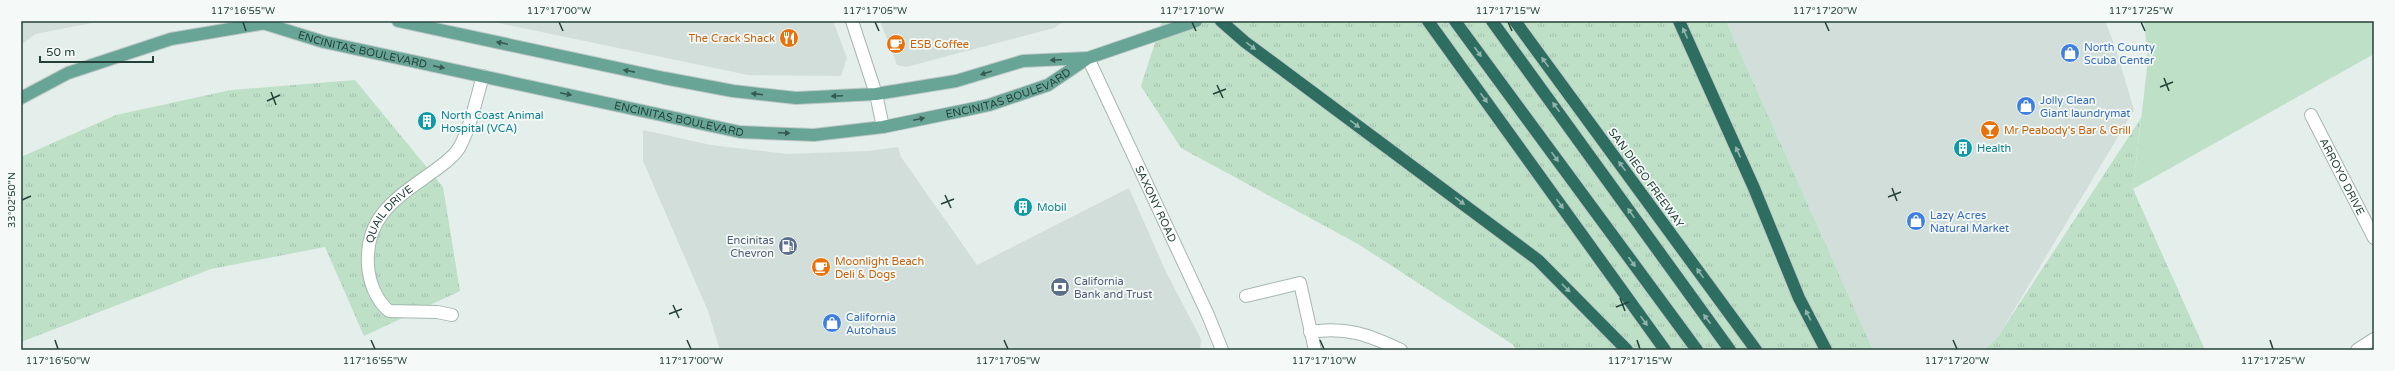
<svg xmlns="http://www.w3.org/2000/svg" width="2395" height="371" font-family="'Varela Round',sans-serif">
	<style>
		.built { fill: #d2ded9 }
		.grass { fill: url(#grass-tufts) }
		.park { fill: #bde0c7 }
		.lines { fill: none; stroke-linecap: round; stroke-linejoin: round }
		.minor-casing { stroke: #a6b7b1; stroke-width: 14 }
		.tertiary-casing { stroke: #a6b7b1; stroke-width: 14 }
		.primary-casing { stroke: #c1cac8; stroke-width: 14 }
		.motorway-casing { stroke: #c1cac8; stroke-width: 14 }
		.minor { stroke: #fff; stroke-width: 12 }
		.tertiary { stroke: #fff; stroke-width: 12 }
		.primary { stroke: #68a596; stroke-width: 12 }
		.motorway { stroke: #2e6e61; stroke-width: 12 }
		.oneway { fill: #92b4ac }
		.oneway2 { fill: #345a50 }
		.ticks { fill: none; stroke: #234139; stroke-width: 1.5 }
		.labels { text-anchor: middle; dominant-baseline: central; stroke-width: 3.5; stroke-linejoin: round; paint-order: stroke }
		.food-label { font-size: 11px; fill: #c56008; stroke: #f5faf8; text-anchor: start }
		.shop-label { font-size: 11px; fill: #366cbe; stroke: #f5faf8; text-anchor: start }
		.street-label { font-size: 11px; fill: #234139; stroke: #f5faf8 }
		.culture-label { font-size: 11px; fill: #0d838f; stroke: #f5faf8; text-anchor: start }
		.service-label { font-size: 11px; fill: #4e5e75; stroke: #f5faf8; text-anchor: end }
		.neatline { fill: none; stroke: #234139; stroke-width: 1.5 }
		.ticks-label { font-size: 10px; text-anchor: middle; fill: #234139 }
	</style>
	<defs>
		<pattern id="grass-tufts" width="24" height="20" patternUnits="userSpaceOnUse"><rect width="24" height="20" fill="#bde0c7"/><path d="M3 7l-1-3M5 7V3M7 7l1-3M15 17l-1-3M17 17v-4M19 17l1-3" fill="none" stroke="#a2c1ac"/></pattern>
	</defs>
	<rect width="100%" height="100%" fill="#e4eeea"/>
	<g class="built">
		<path d="M21 21H102L35 34 21 45Z"/>
		<path d="M489 21H833L847 58 841 76 748 75Z"/>
		<path d="M880 21H1064L1054 28 906 67 897 65Z"/>
		<path d="M1726 21H2105L2115 46 2134 110 1999 335 1984 350H1873Z"/>
		<path d="M643 130 711 145 788 154 868 151 898 147 901 157 977 265 1129 188 1166 272 1201 339 1200 349 1202 350H720L708 311 643 161Z"/>
	</g>
	<g class="grass">
		<path d="M1162 21H1726L1873 350H1517L1512 344 1358 244 1181 148 1141 86Z"/>
		<path d="M355 80 443 187 460 291 364 336 325 247 211 269 21 342V157L116 115 231 90Z"/>
		<path d="M2141 118 2133 189 2205 350H1984L1999 335Z"/>
	</g>
	<path class="park" d="M2144 21H2374V54L2133 189 2148 60Z"/>
	<g class="lines">
		<g class="minor-casing">
			<g id="minor">
				<path id="s1" d="M2311 115 2374 238"/>
				<path d="M1246 296 1300 283 1315 350"/>
				<path id="s2" d="M452 315 437 312 389 311C376 300 369 282 368 265 365 215 398 197 434 171 442 165 454 157 459 148 471 127 476 99 483 76"/>
				<path d="M1310 332C1346 326 1369 335 1401 350"/>
				<path d="M2357 350 2374 339"/>
			</g>
		</g>
		<g class="tertiary-casing">
			<g id="tertiary">
				<path d="M852 21 876 94 883 127"/>
				<path id="s3" d="M1088 58 1208 315 1222 350"/>
			</g>
		</g>
		<g class="primary-casing">
			<g id="primary">
				<path d="M398 21 664 78 733 91 796 98 876 94 956 81 1023 61 1087 58"/>
				<path id="s4" d="M266 24 324 42 703 124 740 132 814 135 883 127 966 110 989 105 1048 85 1088 58 1196 21"/>
				<path d="M21 98 68 73 171 39 272 22"/>
			</g>
		</g>
		<g class="motorway-casing">
			<g id="motorway">
				<path d="M1221 21 1245 42 1538 260 1627 350"/>
				<path d="M1428 21 1665 350"/>
				<path d="M1455 21 1697 350"/>
				<path d="M1492 21 1730 350"/>
				<path d="M1515 21 1756 350"/>
				<path d="M1679 21 1754 188 1799 298 1826 350"/>
			</g>
		</g>
		<use href="#minor" class="minor"/>
		<use href="#tertiary" class="tertiary"/>
		<use href="#primary" class="primary"/>
		<use href="#motorway" class="motorway"/>
	</g>
	<defs><path id="oneway-solid" d="M-6-.8H1V-3.2L6.5 0L1 3.2V.8H-6Z"/></defs>
	<g class="oneway">
		<use href="#oneway-solid" transform="translate(1685 33) rotate(-114)"/>
		<use href="#oneway-solid" transform="translate(1251 46) rotate(37)"/>
		<use href="#oneway-solid" transform="translate(1478 52) rotate(54)"/>
		<use href="#oneway-solid" transform="translate(1545 62) rotate(-126)"/>
		<use href="#oneway-solid" transform="translate(1484 98) rotate(54)"/>
		<use href="#oneway-solid" transform="translate(1556 107) rotate(-126)"/>
		<use href="#oneway-solid" transform="translate(1355 124) rotate(37)"/>
		<use href="#oneway-solid" transform="translate(1738 152) rotate(-114)"/>
		<use href="#oneway-solid" transform="translate(1555 157) rotate(54)"/>
		<use href="#oneway-solid" transform="translate(1622 166) rotate(-126)"/>
		<use href="#oneway-solid" transform="translate(1460 201) rotate(37)"/>
		<use href="#oneway-solid" transform="translate(1560 204) rotate(54)"/>
		<use href="#oneway-solid" transform="translate(1631 213) rotate(-125)"/>
		<use href="#oneway-solid" transform="translate(1632 262) rotate(54)"/>
		<use href="#oneway-solid" transform="translate(1700 273) rotate(-126)"/>
		<use href="#oneway-solid" transform="translate(1566 288) rotate(45)"/>
		<use href="#oneway-solid" transform="translate(1808 315) rotate(-117)"/>
		<use href="#oneway-solid" transform="translate(1707 319) rotate(-127)"/>
		<use href="#oneway-solid" transform="translate(1644 321) rotate(54)"/>
	</g>
	<g class="oneway2">
		<use href="#oneway-solid" transform="translate(502 43) rotate(-168)"/>
		<use href="#oneway-solid" transform="translate(1056 60) rotate(177)"/>
		<use href="#oneway-solid" transform="translate(439 67) rotate(12)"/>
		<use href="#oneway-solid" transform="translate(629 71) rotate(-169)"/>
		<use href="#oneway-solid" transform="translate(986 73) rotate(163)"/>
		<use href="#oneway-solid" transform="translate(566 94) rotate(12)"/>
		<use href="#oneway-solid" transform="translate(757 94) rotate(-173)"/>
		<use href="#oneway-solid" transform="translate(837 96) rotate(177)"/>
		<use href="#oneway-solid" transform="translate(919 119) rotate(-12)"/>
		<use href="#oneway-solid" transform="translate(784 133) rotate(2)"/>
	</g>
	<path class="ticks" d="M243 22 246 31M559 22 563 31M875 22 879 31M1192 22 1196 31M1508 22 1512 31M1825 22 1829 31M2141 22 2145 31M2164 78 2169 91M1217 85 1223 98M2160 87 2173 82M271 92 276 105M1213 94 1226 89M267 101 280 95M1892 188 1897 201M945 195 951 208M1888 197 1901 192M22 200 31 196M941 204 954 199M1620 298 1625 311M673 305 679 318M1616 307 1629 302M669 314 682 309M55 340 58 349M371 340 375 349M687 340 691 349M1004 340 1008 349M1320 340 1324 349M1637 340 1640 349M1953 340 1957 349M2270 340 2273 349"/>
	<defs>
		<g id="restaurant-disc" transform="scale(1)"><circle r="9.5" fill="#e8710a" stroke="#f5faf8"/><path d="M-5-6h1v4h1v-4h1v4h1v-4h1v5L-1.5 .5V6h-2V.5L-5-1ZM5-6V6H3V1.5H1.5Q1.5-4 5-6Z" fill="#fff"/></g>
		<g id="cafe-disc" transform="scale(1)"><circle r="9.5" fill="#e8710a" stroke="#f5faf8"/><path d="M-5.5-4.5H6V0H3Q3 3.5 0 3.5H-2.5Q-5.5 3.5-5.5 0ZM3-3.2v2h1.7v-2ZM-6 4.5H4V6H-6Z" fill="#fff"/></g>
		<g id="shop-disc" transform="scale(1)"><circle r="9.5" fill="#3f7fe0" stroke="#f5faf8"/><path d="M-5-2.5h2.3a2.7 3.5 0 0 1 5.4 0H5L5.5 6h-11ZM-1.5-2.5h3a1.5 2.3 0 0 0-3 0Z" fill="#fff"/></g>
		<g id="building-disc" transform="scale(1)"><circle r="9.5" fill="#0f9aa8" stroke="#f5faf8"/><path d="M-4-6H4V6H1V3H-1V6H-4ZM-2.5-4.3h1.7v1.8h-1.7ZM.8-4.3h1.7v1.8H.8ZM-2.5-1h1.7V.8h-1.7ZM.8-1h1.7V.8H.8Z" fill="#fff"/></g>
		<g id="bar-disc" transform="scale(1)"><circle r="9.5" fill="#e8710a" stroke="#f5faf8"/><path d="M-6-5H6L.8 .8V4.5H3.5V6h-7V4.5H-.8V.8Z" fill="#fff"/></g>
		<g id="fuel-disc" transform="scale(1)"><circle r="9.5" fill="#5c6f8a" stroke="#f5faf8"/><path d="M-5.5-6h7V0h2V4h1.3V-2.5L3-4.5l.8-.8L6-3V5H2.5V1h-1V6h-7ZM-4.2-4.7v3.2H.2V-4.7Z" fill="#fff"/></g>
		<g id="bank-disc" transform="scale(1)"><circle r="9.5" fill="#5c6f8a" stroke="#f5faf8"/><path d="M-6-4H6V4H-6ZM0-2.3a2.3 2.3 0 1 0 0 4.6a2.3 2.3 0 1 0 0-4.6Z" fill="#fff"/></g>
	</defs>
	<g fill-rule="evenodd">
		<use href="#restaurant-disc" x="789" y="38"/>
		<use href="#cafe-disc" x="896" y="44"/>
		<use href="#shop-disc" x="2070" y="53"/>
		<use href="#shop-disc" x="2026" y="106"/>
		<use href="#building-disc" x="427" y="121"/>
		<use href="#bar-disc" x="1990" y="130"/>
		<use href="#building-disc" x="1963" y="148"/>
		<use href="#building-disc" x="1023" y="207"/>
		<use href="#shop-disc" x="1916" y="221"/>
		<use href="#fuel-disc" x="788" y="246"/>
		<use href="#cafe-disc" x="821" y="267"/>
		<use href="#bank-disc" x="1060" y="287"/>
		<use href="#shop-disc" x="832" y="323"/>
	</g>
	<g class="labels">
		<g class="food-label">
			<text x="775" y="38" text-anchor="end">The Crack Shack</text>
			<text x="910" y="44">ESB Coffee</text>
			<text x="2004" y="130">Mr Peabody's Bar &amp; Grill</text>
			<text x="835" y="261">Moonlight Beach<tspan x="835" dy="13">Deli &amp; Dogs</tspan></text>
		</g>
		<g class="shop-label">
			<text x="2084" y="47">North County<tspan x="2084" dy="13">Scuba Center</tspan></text>
			<text x="2040" y="100">Jolly Clean<tspan x="2040" dy="13">Giant laundrymat</tspan></text>
			<text x="1930" y="215">Lazy Acres<tspan x="1930" dy="13">Natural Market</tspan></text>
			<text x="846" y="317">California<tspan x="846" dy="13">Autohaus</tspan></text>
		</g>
		<g class="street-label">
			<text stroke="none"><textPath href="#s4" startOffset="100">ENCINITAS BOULEVARD</textPath></text>
			<text stroke="none"><textPath href="#s4" startOffset="760">ENCINITAS BOULEVARD</textPath></text>
			<text stroke="none"><textPath href="#s4" startOffset="424">ENCINITAS BOULEVARD</textPath></text>
			<text stroke="none"><textPath href="#s1" startOffset="69">ARROYO DRIVE</textPath></text>
			<text transform="translate(1646 178) rotate(54)">SAN DIEGO FREEWAY</text>
			<text stroke="none"><textPath href="#s3" startOffset="161">SAXONY ROAD</textPath></text>
			<text stroke="none"><textPath href="#s2" startOffset="173">QUAIL DRIVE</textPath></text>
		</g>
		<g class="culture-label">
			<text x="441" y="115">North Coast Animal<tspan x="441" dy="13">Hospital (VCA)</tspan></text>
			<text x="1977" y="148">Health</text>
			<text x="1037" y="207">Mobil</text>
		</g>
		<g class="service-label">
			<text x="774" y="240">Encinitas<tspan x="774" dy="13">Chevron</tspan></text>
			<text x="1074" y="281" text-anchor="start">California<tspan x="1074" dy="13">Bank and Trust</tspan></text>
		</g>
	</g>
	<rect width="2395" height="371" fill="none" stroke="#f5faf8" stroke-width="44"/>
	<path d="M40 56v6h113v-6" fill="none" stroke="#234139" stroke-width="2"/>
	<text x="46" y="56" font-size="12" fill="#234139" stroke="#f5faf8" stroke-width="3" paint-order="stroke">50 m</text>
	<rect x="22" y="22" width="2351" height="327" class="neatline"/>
	<g class="ticks-label">
		<text x="243" y="14">117°16'55"W</text>
		<text x="559" y="14">117°17'00"W</text>
		<text x="875" y="14">117°17'05"W</text>
		<text x="1192" y="14">117°17'10"W</text>
		<text x="1508" y="14">117°17'15"W</text>
		<text x="1825" y="14">117°17'20"W</text>
		<text x="2141" y="14">117°17'25"W</text>
		<text transform="translate(11 200) rotate(-90)" y="4">33°02'50"N</text>
		<text x="58" y="364">117°16'50"W</text>
		<text x="375" y="364">117°16'55"W</text>
		<text x="691" y="364">117°17'00"W</text>
		<text x="1008" y="364">117°17'05"W</text>
		<text x="1324" y="364">117°17'10"W</text>
		<text x="1640" y="364">117°17'15"W</text>
		<text x="1957" y="364">117°17'20"W</text>
		<text x="2273" y="364">117°17'25"W</text>
	</g>
</svg>
